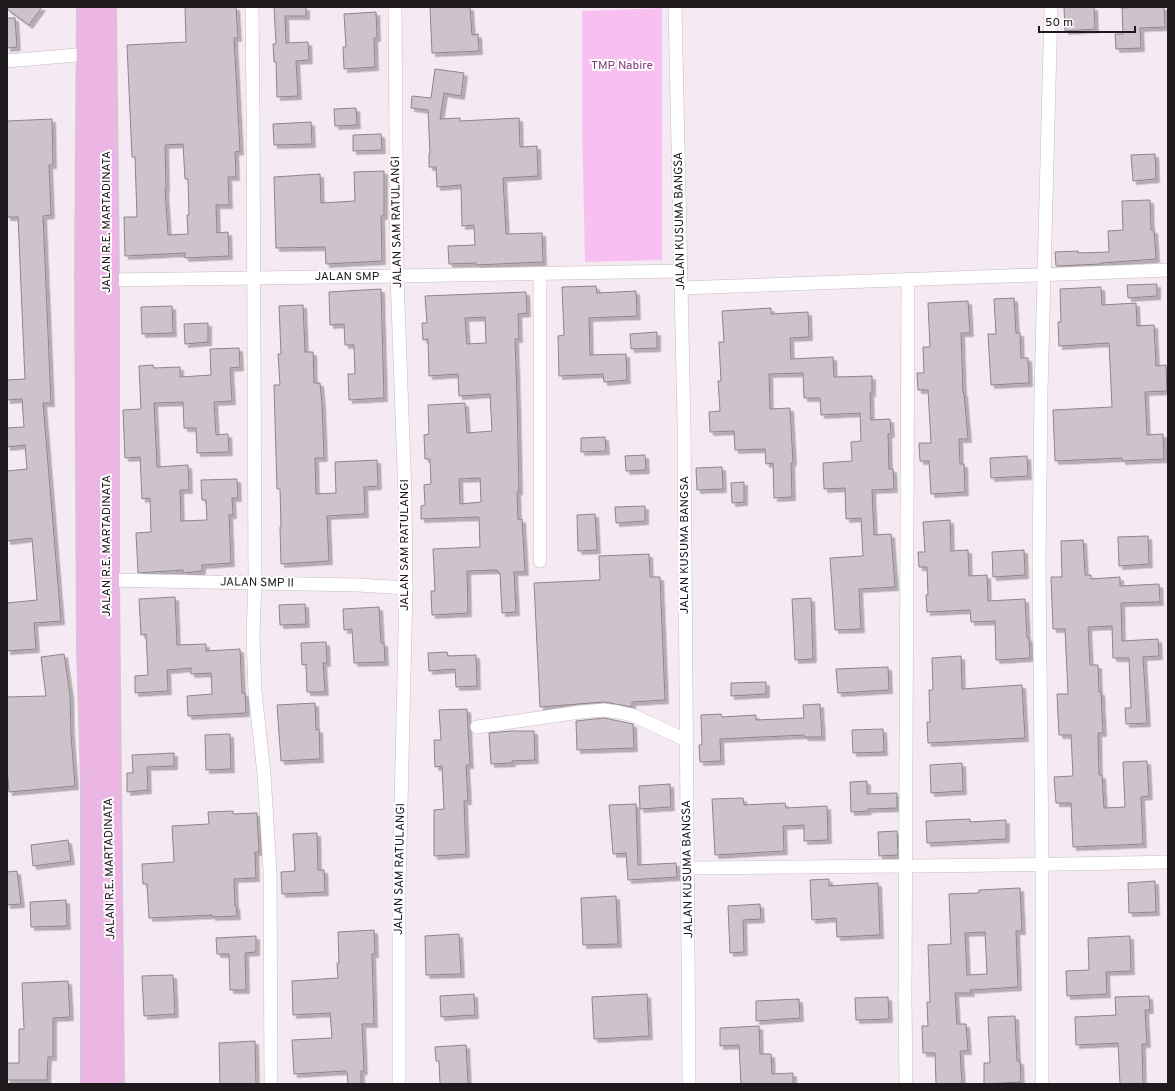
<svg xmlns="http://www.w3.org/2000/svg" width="1175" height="1091" font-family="Overpass,sans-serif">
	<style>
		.green { fill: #f8c0f0 }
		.building { fill: #cec3cc; stroke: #8e848d; fill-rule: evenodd; filter: url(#shadow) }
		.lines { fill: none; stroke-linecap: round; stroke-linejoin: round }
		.minor-casing { stroke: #c6bbc4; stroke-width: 14 }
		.trunk-casing { stroke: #cdcccd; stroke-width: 24 }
		.minor { stroke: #fff; stroke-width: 13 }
		.trunk { stroke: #ebb6e4; stroke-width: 22 }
		.labels { text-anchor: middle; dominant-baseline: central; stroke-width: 4; stroke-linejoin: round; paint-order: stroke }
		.park-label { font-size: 12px; fill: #7d3976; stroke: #fff }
		.street-label { font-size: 12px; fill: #1d191d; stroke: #fff }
	</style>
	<defs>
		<filter id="shadow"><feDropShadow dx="3.5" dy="3.5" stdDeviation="0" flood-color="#0004"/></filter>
	</defs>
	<rect width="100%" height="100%" fill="#f5eaf3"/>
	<path class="green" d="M662 8V260L585 262 582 125V11Z"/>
	<g class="building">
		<path d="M7 7H42L29 25 7 9Z"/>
		<path d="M185 7H236L238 38H234L240 151 235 152 236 177H228L229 205H216L217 233 228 232 229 256 185 258V253L125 256 124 217H137L135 157H132L127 45 186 42ZM183 144 185 179H188L189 215H187L188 234 168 235 165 189H166L165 145Z"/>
		<path d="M274 7H306V16H285L286 43 308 42 309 60 296 61 298 96 277 97 276 62H274L273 44H276Z"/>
		<path d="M430 7H470L472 35 478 34 479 51 432 53Z"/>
		<path d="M1064 7H1094L1095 29 1065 31Z"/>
		<path d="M1139 7H1164L1165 27 1140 28 1141 48 1116 49 1115 34H1123L1122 8Z"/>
		<path d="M376 12 377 38H374L375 67 344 69 343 47H346L344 14Z"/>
		<path d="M7 18H15L17 47 7 48Z"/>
		<path d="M435 69 464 73 461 96 444 93 440 119 460 118V121L519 118 520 147 537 146 538 176 503 178 506 234 542 233 543 262 476 265V263L449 264 448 246 475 245 474 225 462 226 461 185 437 187 436 167H429V154H430L428 110 411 108 412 96 431 98Z"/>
		<path d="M356 108 357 125 335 126 334 109Z"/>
		<path d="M52 119 53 165H49L51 215 43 216 51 403H43L61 621 34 623 36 649 7 651V603L37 600 32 538 7 541V471L27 469 25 445 7 447V428L24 427 22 399 7 400V380L25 379 18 217H7V121Z"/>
		<path d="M311 122 312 144 274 145 273 124Z"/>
		<path d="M381 134 382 150 353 151V135Z"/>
		<path d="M1155 154 1156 179 1133 181 1131 155Z"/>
		<path d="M384 171V216H381L382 261 326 264 325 247 276 248 274 177 320 174 321 203 355 201 354 172Z"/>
		<path d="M1150 200 1151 230H1154L1156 259 1101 263V264L1056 266 1055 252 1078 251V253L1109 252 1108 231 1123 230 1122 201Z"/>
		<path d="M1157 284V296L1128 298 1127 285Z"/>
		<path d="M596 286 597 293 636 291 637 316 589 318 590 355 626 354 627 380 604 382 603 374 559 376 558 336 564 335 562 287Z"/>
		<path d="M1101 287 1102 305 1136 303 1137 326 1154 325 1156 366 1166 365 1167 391 1145 392 1147 435 1163 434 1164 459 1122 461V458L1055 461 1053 410 1112 407 1109 343 1059 346 1058 322H1061L1060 289Z"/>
		<path d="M381 289 384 398 349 400 348 374H355L354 345H345L344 324 330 325 329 292Z"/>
		<path d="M526 292 527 313 518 314 519 339H515L517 398 519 491 517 492 518 520 522 519 525 572H514L516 612 502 613 500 573H498L497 570 467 571 468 613 432 615 431 591H435L433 549 480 547 479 517 421 519V506L425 505 424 485 431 484 430 459H425L424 435 429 434 428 405 465 403 467 433 492 431 490 394 459 396 458 374 429 376 428 339 423 340 422 323H427L425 296ZM485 317 486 343 467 344 465 318ZM480 478 481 502 460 504 459 479Z"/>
		<path d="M1014 298 1016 333H1020L1021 358H1028L1029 383 991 385 988 334H996L994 299Z"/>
		<path d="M968 301 970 333H961L963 393H964L968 439H959L960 464H964L965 492 931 494 929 461H920L919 443H931L928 390H918L917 373H924L923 347H930L928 303Z"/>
		<path d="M303 305 305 352H313L314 383H320L322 405 324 458H315L316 494 336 493 335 462 377 460 378 486 364 487 365 514 327 516 329 561 281 564 280 527H281L280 489H277L274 385H280L278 354H281L279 306Z"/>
		<path d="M172 306 173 333 142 334 141 307Z"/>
		<path d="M771 308V314L808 312 809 337 790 338 791 359 833 357 834 377 872 376V393H870L871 420 890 419 891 434H888L889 469H893L894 489 872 490 874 535 891 534 895 587 859 589 861 629 835 630 830 558 863 556 861 518 846 519 845 488 824 489 823 463 852 461 851 442 861 441 860 413 821 415 820 398H804L803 373 769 374 770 409 790 408 793 462 791 463 792 497 774 498 773 463 766 464 765 449 735 450 734 431 710 432 709 412 720 411 718 381H721L719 342H724L722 311Z"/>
		<path d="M208 323V342L185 344 184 324Z"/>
		<path d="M657 332V348L631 349 630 334Z"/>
		<path d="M239 348 240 367 230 368 232 401 214 402 216 435 228 434 229 452 197 453 196 428H184L183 402 154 403 157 467 188 465 189 490H180L181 521 207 520 206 500H202L201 480 237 479 238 498H232L233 515H229L231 563 202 565V571L183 573V570L138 573 136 533 151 532 150 498 142 499 140 457 125 458 123 410 141 409 139 366 153 365 154 368 180 367V377L211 375 210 349Z"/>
		<path d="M605 437 606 451 581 452V438Z"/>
		<path d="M645 455 646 470 626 471 625 456Z"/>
		<path d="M1027 456 1028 476 991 478 990 458Z"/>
		<path d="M722 467 723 489 697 490 696 468Z"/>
		<path d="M744 482V502L732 503 731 483Z"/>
		<path d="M645 506V521L616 523 615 507Z"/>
		<path d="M595 514 597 550 578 551 577 515Z"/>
		<path d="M950 520 951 551 968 550 969 576 987 575 988 601 1025 599 1027 638H1029L1030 658 996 660 995 621 971 622 970 610 927 612 926 595H928L927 567H919L918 552H925L923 522Z"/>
		<path d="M1148 536 1149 564 1119 566 1118 537Z"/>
		<path d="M1083 540 1085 575H1091V579L1120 577V586L1159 584 1160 602 1121 603 1122 641 1158 639 1159 656 1143 657 1147 723 1126 724 1125 708H1131L1129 658H1113L1112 626 1088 627 1090 665H1098L1099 692H1101L1103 733H1098L1099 775H1102L1104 808 1125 807 1123 762 1147 761 1149 796 1141 797 1143 844 1073 847 1071 803H1056L1054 777 1073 776 1071 735H1059L1057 694H1068L1065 629H1053L1051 577H1062L1061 541Z"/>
		<path d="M1024 550 1025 575 993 577 992 552Z"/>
		<path d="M649 554 650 577H660L665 700 632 702V707L604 702 540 707 534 583 600 580 599 556Z"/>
		<path d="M175 597 177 645 206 644V651L240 649 242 693H245L246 713 188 716 187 696 212 694 211 673 191 674V668L167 670 168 691 135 693V676L148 675 146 634 141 635 139 599Z"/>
		<path d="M811 598 813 659 795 660 792 599Z"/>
		<path d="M305 604 306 624 280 625 279 605Z"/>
		<path d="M379 607 381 643H384L385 662 354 663 352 629 344 630 343 609Z"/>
		<path d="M326 642 327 663H323L325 692H307L306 664 302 665 301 643Z"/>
		<path d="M447 652 448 656 476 655 477 686 456 687 455 669 429 671 428 653Z"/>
		<path d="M64 654 70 695 71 735 75 786 9 792 7 767V697L46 696 41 657Z"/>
		<path d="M961 656 962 689 1022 685 1025 738 928 743 927 722H930L929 690H933L932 658Z"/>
		<path d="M888 667 889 690 838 693 836 669Z"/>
		<path d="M766 682V694L731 696V683Z"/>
		<path d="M315 703 316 730 319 729 320 759 281 761 277 705Z"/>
		<path d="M820 704 822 737H804V735L720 739 721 761 700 762 699 745H702L701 715 721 714 722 717 756 715V720L804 718 803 705Z"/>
		<path d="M467 709 470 765H466L468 801H464L466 854 434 856V810L444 809 442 766 435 767 434 740H441L439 710Z"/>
		<path d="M604 718 633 724 634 748 577 750 576 721Z"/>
		<path d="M883 729 884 752 853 753 852 730Z"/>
		<path d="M511 731H534L535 760 512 761V763L491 764 489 733Z"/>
		<path d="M230 734 231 769 206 770 205 735Z"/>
		<path d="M174 753V766L147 767 148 790 127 792V773H133L132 755Z"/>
		<path d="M962 763 963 791 931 793 930 765Z"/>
		<path d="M867 781V794L897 793V808L868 809V811L851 812 850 782Z"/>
		<path d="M670 784 671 807 640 809 639 786Z"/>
		<path d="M743 798 744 805 785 803 786 808 827 806 828 840 804 841V825L783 826 784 851 715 855 712 799Z"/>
		<path d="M636 804 638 865 676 863 677 877 628 880 626 853 613 854 609 805Z"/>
		<path d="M233 811V814L257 813 259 852H255L256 878 234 879 235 906 236 905 237 916 212 917V915L149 918 147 884H143L142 864 174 862 172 826 209 824 208 812Z"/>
		<path d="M970 819V822L1006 820V839L927 843 926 821Z"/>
		<path d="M897 831 898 855 879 856 878 832Z"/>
		<path d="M317 833 318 870H324L325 892 282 894 281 872 295 871 293 834Z"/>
		<path d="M68 840 71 861 33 866 31 845Z"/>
		<path d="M17 871 21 904 7 905V872Z"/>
		<path d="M829 879V886L878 883 880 935 837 937 836 918 812 920 810 880Z"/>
		<path d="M1155 881 1156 912 1129 913 1128 883Z"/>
		<path d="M1020 888 1022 931H1016L1018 987 970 990 971 993H955L957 1024H966L968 1051H960L962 1084H936L935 1053H923L922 1026H928L927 1002H930L928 945 951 944 949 894 979 893V890ZM985 932 987 974 967 975 965 933Z"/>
		<path d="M616 896 618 944 583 945 581 898Z"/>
		<path d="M66 900 67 926 31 927 30 902Z"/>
		<path d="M760 904 761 919 743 920 744 952 730 953 728 906Z"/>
		<path d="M374 930 375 954H372L374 1024H362L364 1071H361V1084H348L347 1072 345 1071 294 1074 292 1040 332 1038 330 1013 293 1015 292 981 338 978 337 963H339L338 932Z"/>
		<path d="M459 934 461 974 426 975 425 936Z"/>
		<path d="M256 936V952L245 953 246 990H230L229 954H217L216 938Z"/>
		<path d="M1130 936 1131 971 1106 972 1107 994 1067 996 1066 971 1089 970 1088 938Z"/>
		<path d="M173 975 175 1014 144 1016 142 976Z"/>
		<path d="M68 981 70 1017 53 1018V1057H48L47 1080H7V1063H19V1029H24L22 983Z"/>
		<path d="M474 994 475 1015 441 1017 440 996Z"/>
		<path d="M647 994 649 1036 594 1039 592 997Z"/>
		<path d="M1149 996 1150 1010H1145L1147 1044H1142L1143 1084H1120L1118 1043 1076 1045 1075 1017 1116 1015 1115 997Z"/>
		<path d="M888 997 889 1019 856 1020 855 998Z"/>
		<path d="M799 999 800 1018 756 1021V1001Z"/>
		<path d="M1015 1016 1017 1061H1020L1021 1082 984 1084V1063H990L988 1017Z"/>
		<path d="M759 1026 760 1054H771L772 1074 793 1073V1084H741L739 1045 720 1046V1028Z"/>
		<path d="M255 1041 256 1084H220L219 1043Z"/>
		<path d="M466 1045 468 1084H440L439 1061H436L435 1047Z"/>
	</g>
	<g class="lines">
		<g class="minor-casing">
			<g id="minor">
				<path d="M252 7 253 113 255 582 253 635 255 692 264 774 270 871 271 1084"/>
				<path d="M395 7 397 276 405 496 406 588 399 892V1084"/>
				<path d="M675 7 684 423 689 1084"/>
				<path d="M7 61 88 54"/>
				<path d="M540 274V561"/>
				<path d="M108 280 397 276 681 271"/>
				<path d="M682 288 1168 270"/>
				<path d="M108 580 358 585 406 588"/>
				<path d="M477 727 580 712 604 710 618 712 632 715 686 740"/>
				<path d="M688 868C848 866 1008 866 1168 862"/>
				<path d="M906 1084 905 1000 908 279"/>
				<path d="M1042 1084V865L1039 562 1041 392 1051 7"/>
			</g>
		</g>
		<g class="trunk-casing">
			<g id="trunk">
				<path d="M88 7 86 276 88 649 92 782V1084"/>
				<path d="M105 7 108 280V580L113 1084"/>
			</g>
		</g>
		<use href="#minor" class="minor"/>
		<use href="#trunk" class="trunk"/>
	</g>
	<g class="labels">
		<g class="park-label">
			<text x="622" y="66">TMP Nabire</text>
		</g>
		<g class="street-label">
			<text transform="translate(680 221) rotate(-91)">JALAN KUSUMA BANGSA</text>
			<text transform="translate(107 222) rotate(-90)">JALAN R.E. MARTADINATA</text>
			<text transform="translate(397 222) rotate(-91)">JALAN SAM RATULANGI</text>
			<text x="347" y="277">JALAN SMP</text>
			<text transform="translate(405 545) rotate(-90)">JALAN SAM RATULANGI</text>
			<text transform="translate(685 545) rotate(-90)">JALAN KUSUMA BANGSA</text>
			<text transform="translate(107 546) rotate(-90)">JALAN R.E. MARTADINATA</text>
			<text transform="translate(257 583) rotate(1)">JALAN SMP II</text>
			<text transform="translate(110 869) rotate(-91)">JALAN R.E. MARTADINATA</text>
			<text transform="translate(400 869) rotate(-89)">JALAN SAM RATULANGI</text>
			<text transform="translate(688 869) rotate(-91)">JALAN KUSUMA BANGSA</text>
		</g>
	</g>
	<rect width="1175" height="1091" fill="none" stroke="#1d191d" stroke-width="16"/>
	<path d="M1039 26v6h96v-6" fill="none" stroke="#1d191d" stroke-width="2"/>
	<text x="1045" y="26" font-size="12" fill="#1d191d" stroke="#ffffff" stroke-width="3" paint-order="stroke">50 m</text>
</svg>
